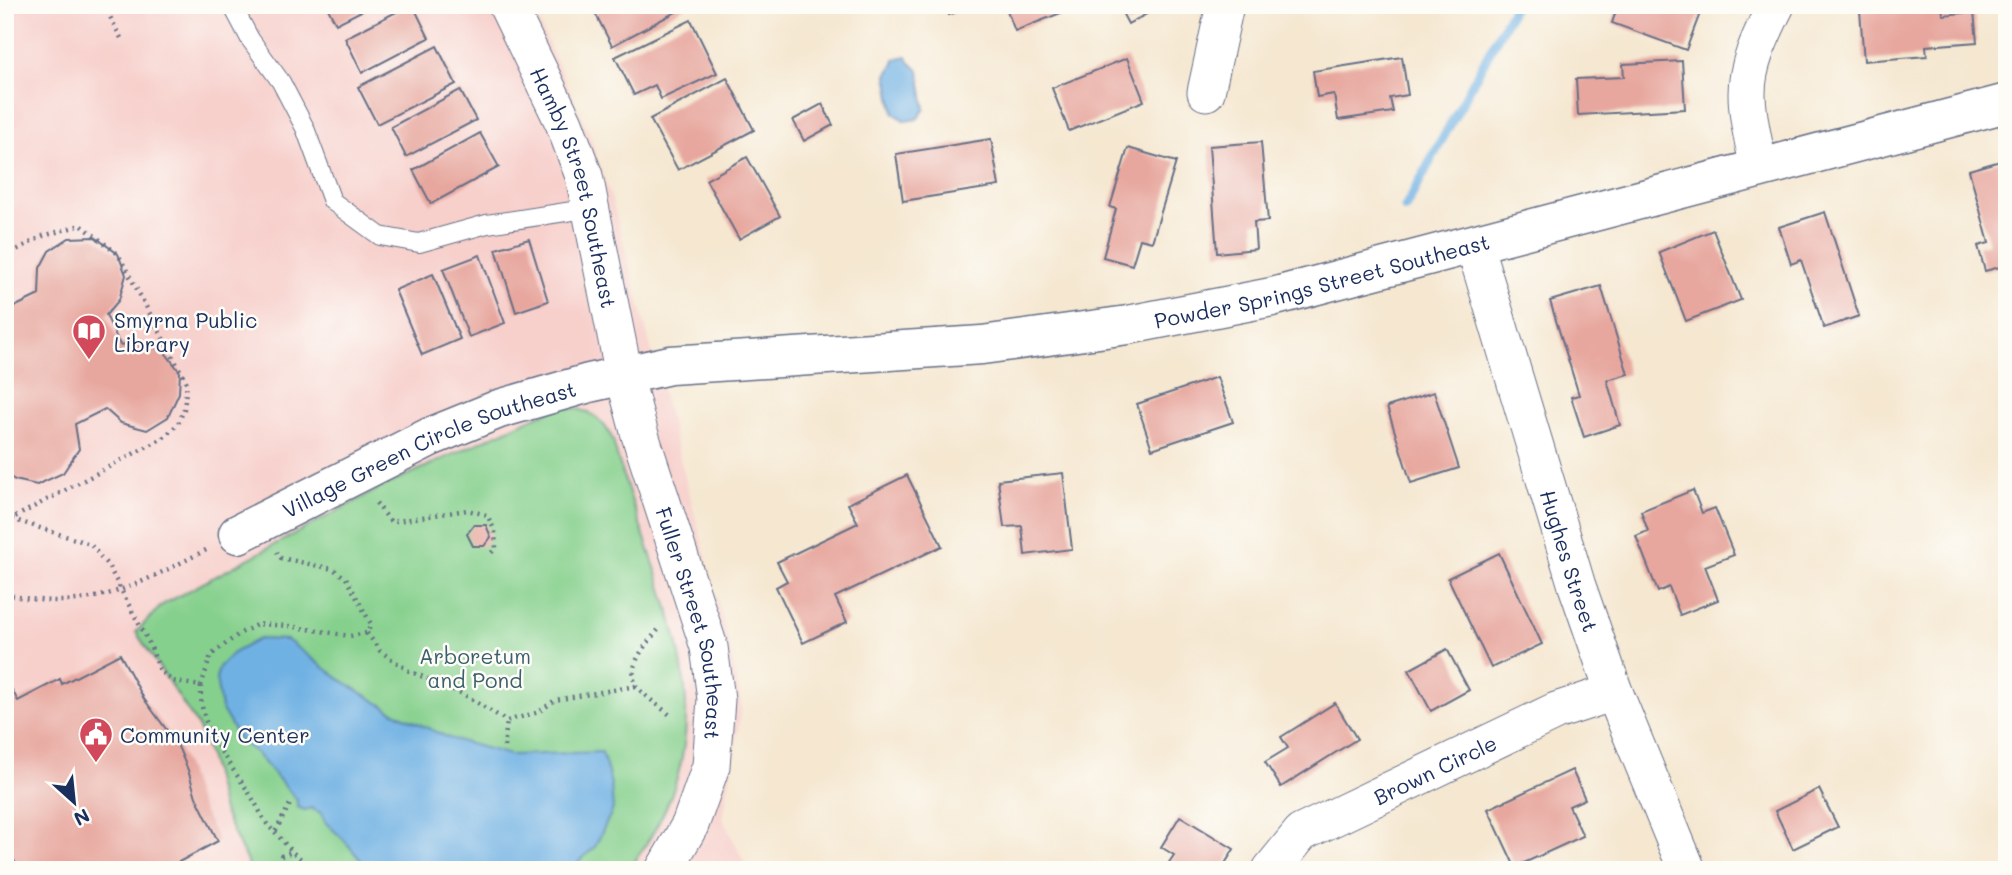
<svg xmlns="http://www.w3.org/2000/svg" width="2012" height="875" font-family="Mali,sans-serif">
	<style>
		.built { fill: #f7d0cc }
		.green { fill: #86d08d; stroke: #508076; stroke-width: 2 }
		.water { fill: #6fb1e3; stroke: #4570a0; stroke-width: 2 }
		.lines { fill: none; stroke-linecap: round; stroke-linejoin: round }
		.stream { stroke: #6fb1e3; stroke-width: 9 }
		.building { fill: #e7a79f }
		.service-casing { stroke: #676f86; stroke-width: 20 }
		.minor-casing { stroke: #676f86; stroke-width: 39 }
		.tertiary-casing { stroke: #676f86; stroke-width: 41 }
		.path { stroke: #676f86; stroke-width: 4.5; stroke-dasharray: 2 5; stroke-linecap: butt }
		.service { stroke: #fff; stroke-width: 18 }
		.minor { stroke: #fff; stroke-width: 37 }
		.tertiary { stroke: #fff; stroke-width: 38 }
		.labels { text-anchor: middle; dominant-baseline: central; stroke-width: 5; stroke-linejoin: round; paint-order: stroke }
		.street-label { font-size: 21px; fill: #1b2f5e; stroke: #fdfcf7 }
		.poi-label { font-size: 21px; fill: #1b2f5e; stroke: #fdfcf7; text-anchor: start }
		.park-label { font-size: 21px; fill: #3b5f6c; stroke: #fdfcf7 }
	</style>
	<rect width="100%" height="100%" fill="#fdfcf7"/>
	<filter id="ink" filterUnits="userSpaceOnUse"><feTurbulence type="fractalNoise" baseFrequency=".0143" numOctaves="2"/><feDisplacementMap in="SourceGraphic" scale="14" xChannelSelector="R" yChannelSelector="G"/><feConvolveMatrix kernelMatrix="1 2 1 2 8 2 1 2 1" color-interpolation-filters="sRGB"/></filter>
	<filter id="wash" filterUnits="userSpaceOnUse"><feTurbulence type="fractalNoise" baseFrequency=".00686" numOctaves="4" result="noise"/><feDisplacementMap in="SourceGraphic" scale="28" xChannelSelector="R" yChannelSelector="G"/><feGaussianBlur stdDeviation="1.57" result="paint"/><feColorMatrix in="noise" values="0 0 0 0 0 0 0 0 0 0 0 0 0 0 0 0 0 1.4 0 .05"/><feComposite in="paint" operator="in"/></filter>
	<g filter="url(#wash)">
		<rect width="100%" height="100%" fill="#f5e7d0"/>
		<path class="built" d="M5 5H531L588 131 612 200 727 636 742 708 723 819 748 870H5Z"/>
		<path class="green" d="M563 407C588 408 603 418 613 440 620 470 631 498 641 527 686 656 720 750 628 870H251L223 811 210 759 199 728 136 632 162 605 386 485 539 415Z"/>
		<g class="water">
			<path d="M907 56 909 62 919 70 925 109 917 119 905 121 894 113 887 75 894 64V59Z"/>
			<path d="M259 639 287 640 341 680 392 711 449 738 510 755 602 752 611 784 613 809 595 847 570 870H369L344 840 325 822 321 813 311 808 305 810 297 807V800L255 752 240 741 221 708 216 679 219 667 233 653Z"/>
		</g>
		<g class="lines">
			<path class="stream" d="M1405 208 1515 5"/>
		</g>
		<g id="blocks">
			<g class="building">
				<path d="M326 5H373L336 24Z"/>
				<path d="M410 5H413L429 38 362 73 345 38Z"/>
				<path d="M591 5H689L612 46Z"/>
				<path d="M945 5H972L949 15Z"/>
				<path d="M1005 5H1069L1071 9 1015 31Z"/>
				<path d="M1118 5H1157L1158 8 1128 24Z"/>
				<path d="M1618 5H1694L1702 8 1686 50 1612 23Z"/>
				<path d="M1942 5 1943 15 1974 12 1977 42 1926 46 1927 56 1864 61 1860 11Z"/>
				<path d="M691 20 717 73 661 99 655 85 634 95 615 57Z"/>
				<path d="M437 46 456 84 377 124 358 87Z"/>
				<path d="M1402 57 1408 95 1390 98 1393 112 1338 120 1334 94 1317 97 1313 71Z"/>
				<path d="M1127 58 1144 101 1069 131 1052 88Z"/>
				<path d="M1682 61 1685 109 1578 115 1576 79 1624 77 1623 64Z"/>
				<path d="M727 78 754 130 678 170 650 119Z"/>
				<path d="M460 90 476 120 406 157 391 127Z"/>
				<path d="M822 104 833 125 804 141 793 120Z"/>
				<path d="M480 133 499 167 431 204 413 170Z"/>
				<path d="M991 139 999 186 903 201 896 154Z"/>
				<path d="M1261 142 1268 221 1254 222 1256 249 1217 253 1209 146Z"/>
				<path d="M1128 148 1176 162 1152 242 1140 239 1132 265 1103 257 1116 209 1110 207Z"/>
				<path d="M747 157 780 216 739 239 706 180Z"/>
				<path d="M2007 159V265L1985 271 1978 246 1989 243 1969 170Z"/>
				<path d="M1825 212 1859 316 1824 328 1801 260 1791 264 1779 227Z"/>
				<path d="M1713 230 1741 300 1686 321 1659 252Z"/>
				<path d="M95 237 118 254 126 275 119 300 106 315 120 345 142 342 164 351 180 372 179 393 168 417 147 430 121 423 105 409 75 424 79 449 63 473 37 485 15 480 5 474V406L8 404 5 400V303L12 308 39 295 40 268 49 251 69 238Z"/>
				<path d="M529 239 548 301 516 312 496 249Z"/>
				<path d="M480 255 505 323 469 337 443 269Z"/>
				<path d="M433 274 460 339 422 355 395 290Z"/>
				<path d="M1601 286 1628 374 1607 380 1620 425 1584 437 1571 397 1579 395 1550 301Z"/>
				<path d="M1217 377 1233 422 1152 449 1137 404Z"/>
				<path d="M1434 392 1459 468 1411 483 1387 407Z"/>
				<path d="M1063 473 1072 549 1025 555 1022 526 1004 527 998 480Z"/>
				<path d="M907 475 942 546 835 597 847 622 803 643 776 587 787 581 777 562 858 523 848 504Z"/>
				<path d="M1693 490 1702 513 1715 508 1734 555 1705 566 1718 600 1680 615 1669 587 1658 592 1636 536 1648 531 1641 511Z"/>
				<path d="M474 525H486L491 537 484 546H473L467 534Z"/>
				<path d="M1499 553 1542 644 1491 668 1448 578Z"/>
				<path d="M1447 649 1469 690 1431 711 1409 670Z"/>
				<path d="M120 654 144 699 177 744 188 770 196 797 218 841 164 870H19L5 843V677L18 701 60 679 62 684Z"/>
				<path d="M1335 703 1357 739 1281 787 1265 762 1288 748 1281 737Z"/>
				<path d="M1572 770 1585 799 1569 806 1583 836 1515 867 1488 809Z"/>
				<path d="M1819 789 1838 827 1793 849 1775 811Z"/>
				<path d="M1180 816 1234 849 1221 870H1164L1174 855 1161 847Z"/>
			</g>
		</g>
	</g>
	<g filter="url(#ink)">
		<use href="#blocks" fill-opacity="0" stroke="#676f86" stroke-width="2"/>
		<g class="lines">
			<g class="service-casing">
				<g id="service">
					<path d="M232 5 250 39 281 82 305 128 332 201 380 236 419 243 487 224 592 208"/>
					<path d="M5 7 8 5"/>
				</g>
			</g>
			<g class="minor-casing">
				<g id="minor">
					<path id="s1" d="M507 5 564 123 584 176 624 375 640 435 709 647 716 699 711 766 690 825 664 870"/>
					<path d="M1206 92 1225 5"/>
					<path d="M1759 168C1754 143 1747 118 1747 93 1747 62 1763 32 1776 5"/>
					<path id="s2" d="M1474 244 1577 586 1614 692 1687 870"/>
					<path id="s3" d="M1271 870 1301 833 1556 711 1614 692"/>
				</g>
			</g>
			<g class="tertiary-casing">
				<g id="tertiary">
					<path id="s4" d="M238 534 430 437 499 409 589 383 670 365 982 345 1128 325 1272 297 2007 103"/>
				</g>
			</g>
			<g class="path">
				<path d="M104 5 123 42"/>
				<path d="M5 256 43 236 81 225 118 254 187 383 184 409 178 424 163 438 13 518"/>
				<path d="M376 503 391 522 467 510 487 515 495 531 496 548 489 555"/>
				<path d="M5 510 12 519 5 526"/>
				<path d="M12 519 90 544 109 567 150 645 160 671 172 681 201 686 211 655 239 634 258 624 289 626 350 636 367 633 371 624 346 578 333 569 281 558 277 552"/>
				<path d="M5 594C90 615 136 585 210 548"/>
				<path d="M658 630C647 643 626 666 636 685 641 694 662 708 670 715"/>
				<path d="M367 633 380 651 409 671 463 694 507 721 539 712 555 700 636 686"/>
				<path d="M201 686C198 732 232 764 254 801 261 812 264 824 275 832L290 804"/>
				<path d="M504 747 507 721"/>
				<path d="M275 832 292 852 316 870"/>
				<path d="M280 870 281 856 292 852"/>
			</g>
			<use href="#service" class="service"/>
			<use href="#minor" class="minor"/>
			<use href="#tertiary" class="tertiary"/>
		</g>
	</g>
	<defs>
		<g id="library-pin" transform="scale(1.75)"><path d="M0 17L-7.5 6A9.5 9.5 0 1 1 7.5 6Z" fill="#d1495b" stroke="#fdfcf7"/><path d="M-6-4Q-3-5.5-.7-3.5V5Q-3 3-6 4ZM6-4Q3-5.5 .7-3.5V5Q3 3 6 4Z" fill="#fff"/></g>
		<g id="civic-pin" transform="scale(1.75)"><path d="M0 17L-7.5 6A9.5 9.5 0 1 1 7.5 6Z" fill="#d1495b" stroke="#fdfcf7"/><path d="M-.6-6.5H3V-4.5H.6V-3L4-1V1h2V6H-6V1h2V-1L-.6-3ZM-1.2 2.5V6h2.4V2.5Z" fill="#fff"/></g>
	</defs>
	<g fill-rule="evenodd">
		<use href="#library-pin" x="89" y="331"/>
		<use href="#civic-pin" x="96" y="734"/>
	</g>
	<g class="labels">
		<g class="street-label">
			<text stroke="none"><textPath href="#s1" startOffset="196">Hamby Street Southeast</textPath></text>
			<text stroke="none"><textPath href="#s4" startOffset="1125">Powder Springs Street Southeast</textPath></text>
			<text stroke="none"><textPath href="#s4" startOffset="210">Village Green Circle Southeast</textPath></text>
			<text stroke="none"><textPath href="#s2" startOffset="331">Hughes Street</textPath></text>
			<text stroke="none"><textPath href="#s1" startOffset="649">Fuller Street Southeast</textPath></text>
			<text stroke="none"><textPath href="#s3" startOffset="196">Brown Circle</textPath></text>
		</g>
		<g class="poi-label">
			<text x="114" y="319">Smyrna Public<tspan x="114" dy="24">Library</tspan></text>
			<text x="120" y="734">Community Center</text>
		</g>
		<g class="park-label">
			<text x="475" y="655">Arboretum<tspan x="475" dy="24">and Pond</tspan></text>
		</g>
	</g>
	<rect width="2012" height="875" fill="none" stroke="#fdfcf7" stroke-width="28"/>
	<g transform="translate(74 802) rotate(153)" stroke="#fdfcf7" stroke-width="5" paint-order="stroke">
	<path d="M0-5L12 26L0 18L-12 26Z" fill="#1b2f5e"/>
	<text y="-10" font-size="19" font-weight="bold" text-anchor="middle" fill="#1b2f5e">N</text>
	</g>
</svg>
